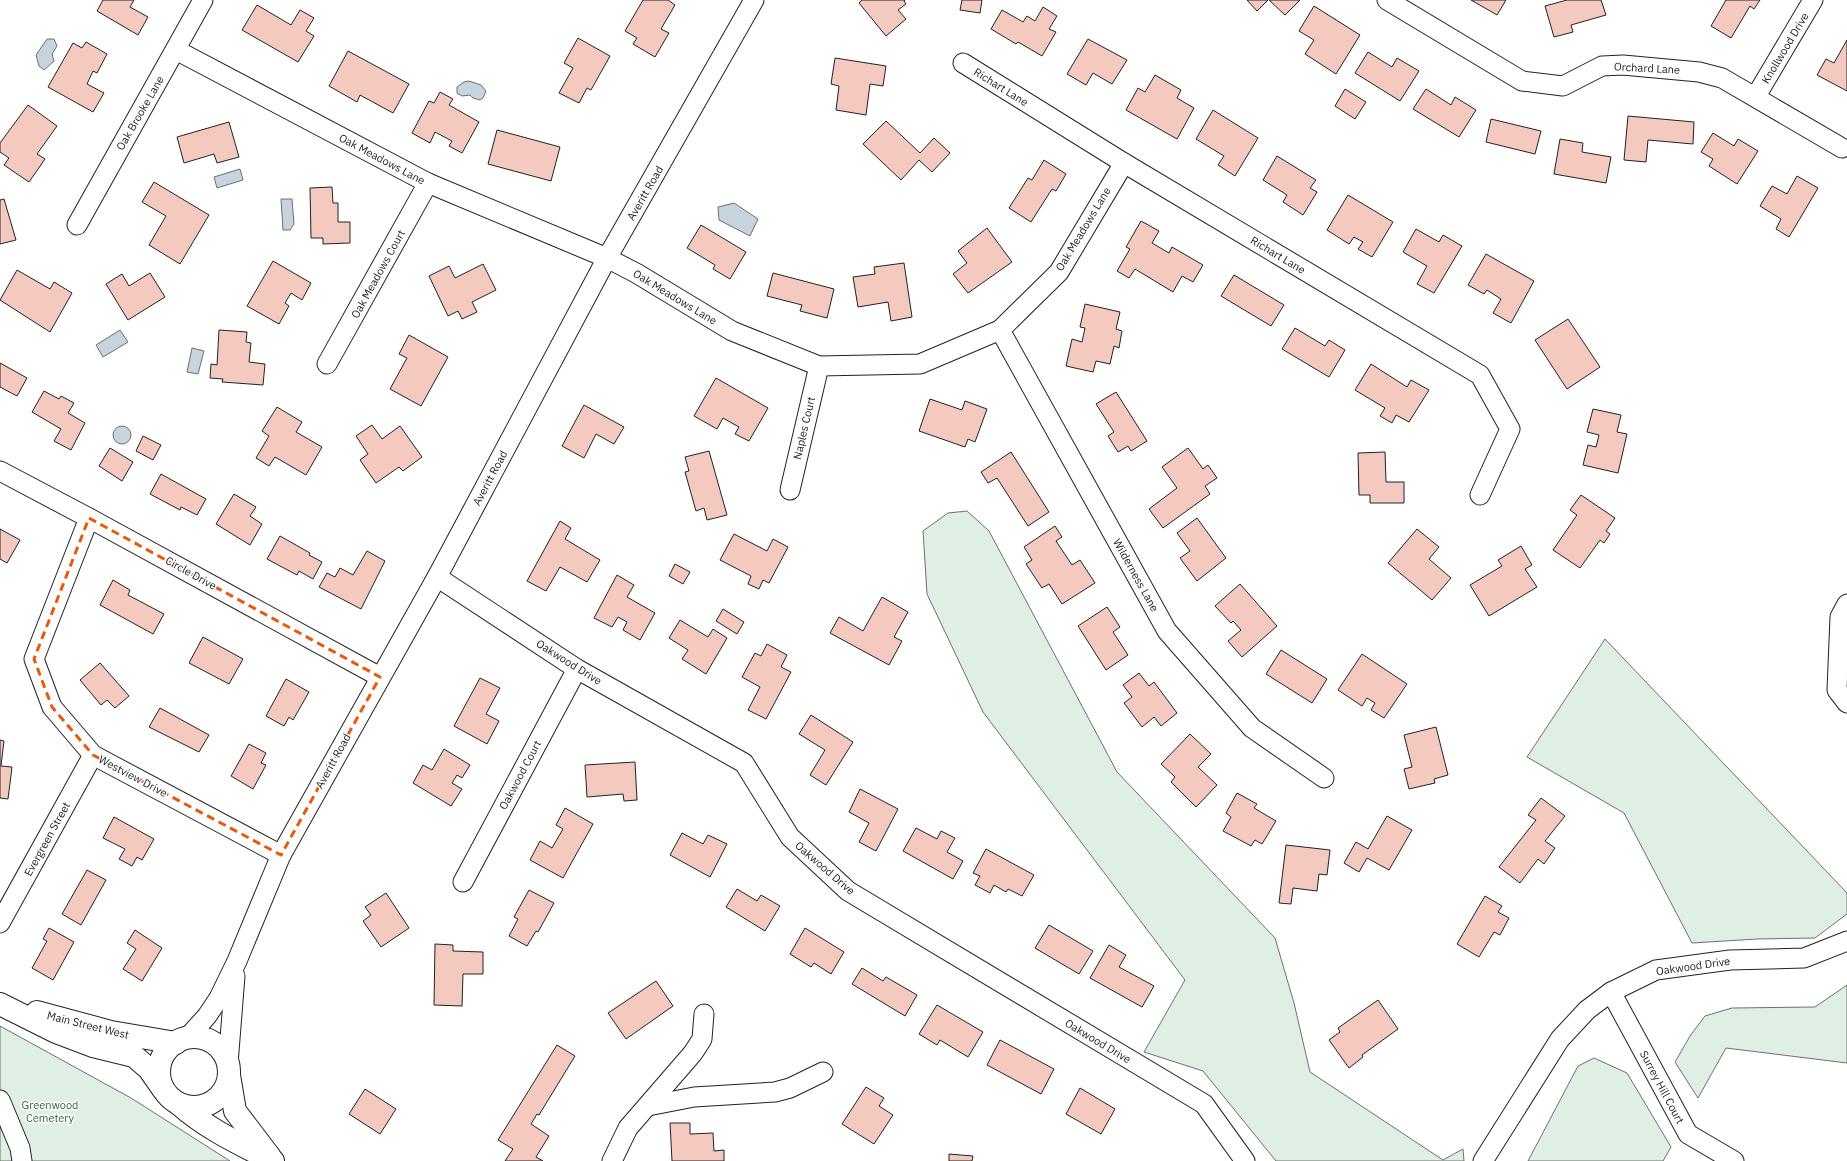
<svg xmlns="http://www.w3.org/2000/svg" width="1847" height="1161" font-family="'IBM Plex Sans',sans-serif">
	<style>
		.green { fill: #e0efe3; stroke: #6f6f6f }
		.water { fill: #c7d3dd; stroke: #6f6f6f }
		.building { fill: #f3c9c0; stroke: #222 }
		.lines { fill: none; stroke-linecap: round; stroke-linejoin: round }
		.minor-casing { stroke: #222; stroke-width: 21 }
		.major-casing { stroke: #222; stroke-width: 24 }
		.minor { stroke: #fff; stroke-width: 19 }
		.major { stroke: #fff; stroke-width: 22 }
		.marked { fill: none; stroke: #e8590c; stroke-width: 3; stroke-dasharray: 8 5; stroke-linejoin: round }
		.labels { text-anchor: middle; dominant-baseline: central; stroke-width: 3; stroke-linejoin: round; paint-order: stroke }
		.street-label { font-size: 11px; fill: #222; stroke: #fff }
		.park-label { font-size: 11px; fill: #2f5e38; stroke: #fff }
	</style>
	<rect width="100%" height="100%" fill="#fff"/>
	<g class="green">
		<path d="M967 511 989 531 1117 772 1275 938 1294 1003 1310 1072 1443 1160 1463 1149 1464 1161H1276L1203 1071 1144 1052 1185 980 983 712 927 594 923 531 948 513Z"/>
		<path d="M1605 639 1847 893V914L1815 938 1757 939 1692 943 1624 813 1527 757Z"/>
		<path d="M1847 985V1063L1726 1048 1698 1098 1675 1062 1690 1036 1705 1016 1732 1008 1815 1007Z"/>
		<path d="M0 1026 131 1098 230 1161H0Z"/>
		<path d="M1594 1058 1627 1073 1671 1147 1663 1161H1528L1578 1066Z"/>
	</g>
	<g class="water">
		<path d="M47 39H54L57 46 52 54 54 61 44 70 39 66 36 55Z"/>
		<path d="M469 81 481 85 486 91 483 98 480 100 473 98 470 95 462 96 457 93V87L464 82Z"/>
		<path d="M240 169 243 180 217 188 214 177Z"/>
		<path d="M281 199H292L294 224 290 230H283Z"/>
		<path d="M734 203 758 219 750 236 719 220 718 207Z"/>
		<path d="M120 330 128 342 103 357 96 345Z"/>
		<path d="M192 348 204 351 198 374 187 372Z"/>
		<circle cx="122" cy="435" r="9"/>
	</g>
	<g class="building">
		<path d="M103 0H134L130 7 148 17 138 35 97 11Z"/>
		<path d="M643 0H668L675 5 661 29 669 33 655 57 633 44 637 38 625 31Z"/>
		<path d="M862 0H905L904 1 906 4 898 10 906 19 886 36 859 3Z"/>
		<path d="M962 0H982L980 13 960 10Z"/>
		<path d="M1247 0H1268L1257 11Z"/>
		<path d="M1269 0H1300L1285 15Z"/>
		<path d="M1471 0H1506L1497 15Z"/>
		<path d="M1567 0H1601L1606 15 1571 25 1573 32 1554 37 1545 6Z"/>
		<path d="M1726 0H1760L1754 9 1750 6 1731 38 1711 26Z"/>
		<path d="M257 5 291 25 300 10 314 18 306 31 314 36 298 62 242 30Z"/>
		<path d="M1314 6 1360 35 1336 74 1305 54 1314 40 1299 31Z"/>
		<path d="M1043 7 1057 16 1049 29 1056 32 1042 56 1018 42 1016 44 991 29 1002 10 1023 22 1027 16 1035 21Z"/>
		<path d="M578 38 610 56 591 90 587 88 579 103 559 93 573 68 564 63Z"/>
		<path d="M1088 39 1127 60 1112 84 1093 73 1086 85 1067 74Z"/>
		<path d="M1847 40V91L1817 75 1826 59 1834 63Z"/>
		<path d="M86 42 107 54 97 73 93 71 87 84 104 93 93 112 48 87 73 43 82 48Z"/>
		<path d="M348 51 409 84 393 113 360 95 357 102 329 86Z"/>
		<path d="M1368 52 1392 67 1397 58 1419 71 1400 101 1355 73Z"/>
		<path d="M835 58 886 66 883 86 870 84 866 115 836 110 839 86 831 84Z"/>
		<path d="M1155 75 1181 90 1177 98 1194 108 1177 139 1126 110 1138 88 1145 92Z"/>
		<path d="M1345 89 1366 102 1355 119 1335 106Z"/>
		<path d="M1426 89 1451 105 1455 97 1476 110 1459 137 1413 109Z"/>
		<path d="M440 92 453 99 449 105 479 122 462 153 449 146 452 141 435 132 430 143 412 133 429 101 434 103Z"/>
		<path d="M28 105 57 126 37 154 45 159 29 182 4 165 9 158 0 152V143Z"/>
		<path d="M1213 110 1258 138 1235 176 1218 165 1224 156 1196 139Z"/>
		<path d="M1628 116 1694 122 1693 144 1648 140 1646 162 1624 160Z"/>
		<path d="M1491 119 1541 131 1535 154 1486 142Z"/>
		<path d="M886 121 920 153 934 138 950 153 932 172 919 160 901 180 863 144Z"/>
		<path d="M229 122 239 157 217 163 214 154 184 163 177 137Z"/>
		<path d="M497 130 560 147 551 181 488 164Z"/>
		<path d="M1713 133 1734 146 1738 139 1758 151 1737 184 1709 166 1713 159 1701 152Z"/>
		<path d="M1560 139 1583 143 1582 152 1611 157 1606 183 1554 174Z"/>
		<path d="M1277 156 1316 180 1310 188 1317 192 1303 215 1283 202 1287 195 1263 180Z"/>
		<path d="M1044 160 1066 174 1056 191 1052 189 1031 222 1009 208 1028 178 1032 180Z"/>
		<path d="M1797 176 1818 188 1789 237 1776 229 1781 219 1760 206 1772 186 1787 194Z"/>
		<path d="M154 182 209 215 180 264 149 245 166 216 142 202Z"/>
		<path d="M332 187 333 203H338V222H350V243L323 244V238H311L310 188Z"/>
		<path d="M1348 195 1393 222 1372 257 1358 249 1363 242 1354 237 1349 244 1327 230Z"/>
		<path d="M4 199 16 240 0 244V200Z"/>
		<path d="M1141 221 1159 231 1152 243 1169 253 1172 247 1203 265 1193 282 1182 276 1173 292 1135 269 1129 278 1117 271 1130 249 1126 247Z"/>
		<path d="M701 225 746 252 730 279 713 269 715 265 687 248Z"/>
		<path d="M987 228 1012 262 968 293 953 274 967 263 958 251Z"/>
		<path d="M1416 229 1439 242 1443 235 1462 246 1434 293 1417 284 1427 266 1403 252Z"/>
		<path d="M1486 254 1534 281 1511 323 1493 313 1501 299 1487 290 1484 294 1468 285Z"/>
		<path d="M273 261 311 283 302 300 291 293 285 303 289 306 279 324 247 306Z"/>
		<path d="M904 263 912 317 891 321 888 302 858 307 853 277 875 274 874 267Z"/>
		<path d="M483 264 496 290 472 302 477 312 462 319 458 311 448 316 429 276 449 266 455 278Z"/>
		<path d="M17 270 50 289 54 282 72 293 50 332 0 300Z"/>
		<path d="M150 273 165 297 128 320 106 284 122 274 129 286Z"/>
		<path d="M773 273 834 289 827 318 800 311 802 305 767 296Z"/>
		<path d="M1234 275 1284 305 1271 326 1221 296Z"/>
		<path d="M1085 304 1120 312 1116 329 1122 331 1119 348 1114 346 1110 364 1096 361 1093 372 1066 366 1072 339 1082 342 1085 328 1080 327Z"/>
		<path d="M1568 319 1600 367 1567 389 1535 340Z"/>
		<path d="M1295 328 1325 346 1329 340 1345 350 1329 377 1282 349Z"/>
		<path d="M219 330 247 332 246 342 251 343 249 362 265 364 263 385 222 382 223 379 210 378 211 364 217 365Z"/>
		<path d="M409 335 448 357 421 406 390 389 407 358 399 354Z"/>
		<path d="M0 363 27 378 17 396 0 387Z"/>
		<path d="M1371 364 1407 387 1411 380 1429 390 1409 422 1396 415 1392 423 1380 416 1385 408 1355 390Z"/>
		<path d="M716 378 768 408 749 441 735 434 739 427 723 418 717 429 694 416Z"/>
		<path d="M44 391 59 399 61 396 74 403 68 413 85 423 71 450 54 441 61 429 32 412Z"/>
		<path d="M1116 392 1147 441 1131 451 1128 446 1118 452 1108 436 1114 432 1096 404Z"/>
		<path d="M930 399 962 410 965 401 987 409 975 442 968 439 965 447 919 431Z"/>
		<path d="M584 405 624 427 614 444 596 434 584 458 562 446Z"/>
		<path d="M277 407 302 422 296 432 322 447 306 475 275 457 269 466 256 458 269 436 262 431Z"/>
		<path d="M1593 409 1621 415 1617 432 1627 434 1618 473 1583 465 1588 445 1596 447 1599 435 1587 432Z"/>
		<path d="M372 425 382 439 400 426 422 457 403 471 399 467 376 483 360 460 368 454 356 436Z"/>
		<path d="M143 436 161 445 153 460 136 451Z"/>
		<path d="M110 448 133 462 122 481 99 466Z"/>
		<path d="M1188 448 1203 469 1208 465 1217 478 1205 486 1210 494 1163 528 1149 509 1177 488 1162 467Z"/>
		<path d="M709 451 727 515 707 520 704 508 696 511 685 472 689 471 685 457Z"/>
		<path d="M1011 452 1049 512 1028 526 997 478 988 483 981 472Z"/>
		<path d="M1385 452 1386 482H1404V503H1370V495H1359L1358 453Z"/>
		<path d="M161 474 206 499 197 515 181 507 180 510 150 494Z"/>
		<path d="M234 494 256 507 250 516 262 524 250 545 216 524Z"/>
		<path d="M1581 495 1615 518 1606 531 1610 534 1604 543 1600 540 1580 568 1553 550 1577 515 1570 510Z"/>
		<path d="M1197 518 1226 558 1197 581 1180 558 1190 551 1177 533Z"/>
		<path d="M560 521 571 528 565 539 600 560 587 582 560 567 546 591 527 581Z"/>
		<path d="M1055 526 1062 537 1056 541 1072 565 1080 560 1095 583 1062 604 1049 584 1042 588 1026 564 1032 560 1024 547Z"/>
		<path d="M0 529 20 540 7 563 0 559Z"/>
		<path d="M1417 529 1439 547 1429 559 1451 578 1432 600 1388 563Z"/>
		<path d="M734 534 767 551 773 539 788 547 769 583 763 580 759 589 748 584 751 576 720 560Z"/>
		<path d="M280 536 310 553 309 555 322 562 313 579 299 571 297 575 267 559Z"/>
		<path d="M1521 546 1532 565 1525 569 1537 587 1489 616 1470 585 1502 566 1498 560Z"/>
		<path d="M367 551 385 561 361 609 319 587 327 573 335 577 340 568 353 575Z"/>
		<path d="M675 564 690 572 683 584 669 576Z"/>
		<path d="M617 575 634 585 627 597 655 613 640 640 623 630 627 622 618 617 612 627 594 618Z"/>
		<path d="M113 580 130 590 128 595 164 614 153 634 100 605Z"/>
		<path d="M1240 584 1277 626 1242 657 1228 641 1241 630 1233 621 1231 623 1215 606Z"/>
		<path d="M882 597 908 612 894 637 902 641 889 665 830 633 839 617 863 631Z"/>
		<path d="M1107 607 1120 627 1113 632 1128 655 1106 670 1078 626Z"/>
		<path d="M723 609 744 622 737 634 716 621Z"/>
		<path d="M680 620 708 637 713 629 727 638 706 674 682 659 688 650 669 638Z"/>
		<path d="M203 637 243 659 229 684 189 663Z"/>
		<path d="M767 644 787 655 781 667 791 672 766 719 748 710 760 687 742 677 755 653 761 656Z"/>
		<path d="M1281 650 1327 679 1312 703 1266 674Z"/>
		<path d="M1362 654 1407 684 1384 718 1371 710 1375 703 1367 698 1362 706 1338 690Z"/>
		<path d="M100 663 129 696 115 708 107 700 101 705 80 680Z"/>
		<path d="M1139 673 1149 686 1154 682 1177 713 1161 726 1154 717 1142 727 1124 703 1132 697 1123 685Z"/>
		<path d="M480 678 500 688 486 714 499 721 487 744 454 726Z"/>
		<path d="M286 679 309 692 293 720 289 717 284 726 266 716Z"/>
		<path d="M160 708 209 735 199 752 149 727Z"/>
		<path d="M811 715 853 742 826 785 810 775 825 750 799 734Z"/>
		<path d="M1436 727 1448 775 1434 779 1435 783 1409 789 1404 769 1412 767 1404 735Z"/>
		<path d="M1190 734 1211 754 1198 767 1217 785 1196 807 1171 782 1175 777 1161 764Z"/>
		<path d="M0 740 4 741 1 766 12 767 8 799 0 798Z"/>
		<path d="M249 744 266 753 261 763 266 765 253 789 231 776Z"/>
		<path d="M444 749 470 765 462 778 457 775 452 783 462 789 451 806 413 783 423 765 432 770Z"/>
		<path d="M635 762 637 800 624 801 623 794 587 797 585 765Z"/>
		<path d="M860 789 898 809 876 851 859 842 869 823 849 812Z"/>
		<path d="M1237 793 1257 804 1254 808 1276 821 1262 844 1255 840 1251 846 1223 831 1231 817 1226 813Z"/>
		<path d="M1541 798 1565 816 1545 841 1555 848 1544 864 1538 859 1520 883 1499 867 1536 820 1528 815Z"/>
		<path d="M565 808 593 824 563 878 530 860 540 841 552 848 563 829 556 825Z"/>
		<path d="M1387 816 1412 830 1389 870 1367 858 1359 872 1344 863 1356 842 1368 849Z"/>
		<path d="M114 817 154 839 142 860 137 857 132 866 119 859 125 849 103 838Z"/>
		<path d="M916 828 937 839 941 831 955 838 947 852 963 861 953 879 903 851Z"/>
		<path d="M682 833 703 844 708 835 727 844 710 877 670 855Z"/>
		<path d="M1286 845 1330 850 1327 875 1319 874 1317 891 1293 888 1291 904 1279 903Z"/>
		<path d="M986 849 1034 875 1022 896 1008 889 1006 892 994 885 990 893 975 885 980 876 973 873Z"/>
		<path d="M87 870 106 880 81 925 62 914Z"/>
		<path d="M737 889 757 901 761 895 780 906 765 931 726 907Z"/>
		<path d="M529 890 554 903 538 932 536 931 527 946 509 936 518 919 514 917Z"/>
		<path d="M386 893 409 928 381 947 363 921 371 915 365 907Z"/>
		<path d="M1485 896 1502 906 1498 912 1509 918 1500 935 1494 932 1479 957 1457 944Z"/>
		<path d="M1049 925 1093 951 1079 974 1035 948Z"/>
		<path d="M49 928 74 942 53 980 32 968 47 941 43 939Z"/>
		<path d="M805 928 844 952 831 974 814 963 811 967 790 954Z"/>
		<path d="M135 930 162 948 142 981 123 969 136 949 127 943Z"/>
		<path d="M435 944 453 945V951L483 952V974H463L462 1006 434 1005Z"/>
		<path d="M1109 945 1126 955 1119 967 1154 986 1142 1007 1090 978Z"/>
		<path d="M862 968 883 981 886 977 917 995 905 1016 852 984Z"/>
		<path d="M656 981 673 1006 626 1039 608 1013Z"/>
		<path d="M1378 1000 1398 1029 1362 1055 1363 1057 1349 1068 1329 1040 1340 1032 1338 1028Z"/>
		<path d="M937 1005 983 1032 968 1057 940 1040 937 1045 919 1034Z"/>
		<path d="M1000 1040 1054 1069 1041 1094 987 1065Z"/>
		<path d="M557 1045 575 1056 539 1115 537 1114 531 1124 549 1136 536 1157 543 1161H505L513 1149 498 1140Z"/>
		<path d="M866 1087 884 1098 879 1106 893 1115 874 1144 842 1124Z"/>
		<path d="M1080 1088 1115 1109 1101 1134 1066 1114Z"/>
		<path d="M365 1089 396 1109 380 1134 349 1114Z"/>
		<path d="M670 1123H690V1134L713 1133 714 1151 724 1150V1161H672Z"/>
		<path d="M949 1154 973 1156 972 1161H949Z"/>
	</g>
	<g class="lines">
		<g class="minor-casing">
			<g id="minor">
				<path d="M1387 0 1522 81 1563 86 1602 66 1623 65 1699 72 1722 78 1842 148"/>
				<path d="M176 50 428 183 607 258 636 273 732 331 819 366 920 364 1000 330 1059 272 1124 163"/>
				<path d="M963 63 1124 163 1480 375 1510 429 1480 495"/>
				<path d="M1756 96 1813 0"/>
				<path d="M77 225 203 0"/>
				<path d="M1000 330 1167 631 1252 728 1324 778"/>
				<path d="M327 364 428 183"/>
				<path d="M0 471 89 518 380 677"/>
				<path d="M790 490 819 366"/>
				<path d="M89 518 34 659 52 707 93 755 281 855"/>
				<path d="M437 577 577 669 744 763 790 837 848 891 1204 1104 1245 1161"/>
				<path d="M1847 604 1840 617 1837 690 1847 703"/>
				<path d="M463 882 577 669"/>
				<path d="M0 923 93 755"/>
				<path d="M1611 992 1688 1134 1734 1161"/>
				<path d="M188 1037 207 1016 219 998 237 961 281 855 437 577 607 258 754 0"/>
				<path d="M228 1064 235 976"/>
				<path d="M0 1100 20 1148 22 1161"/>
				<path d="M648 1106 694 1097 775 1092 790 1088 823 1072"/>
				<path d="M612 1161 628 1128 693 1053 702 1039 704 1014"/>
				<path d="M1483 1161 1560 1039 1587 1010 1611 992 1656 970 1730 960 1804 958 1847 941"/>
			</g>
		</g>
		<g class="major-casing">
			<g id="major">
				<path d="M0 1004 56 1032 93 1046 134 1056 149 1069 163 1089"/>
				<path d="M37 1012 111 1032 176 1043"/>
				<circle cx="194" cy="1072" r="35"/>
				<path d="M229 1075 235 1111 270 1157"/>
				<path d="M179 1104C207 1129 240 1144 273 1161"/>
			</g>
		</g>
		<use href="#minor" class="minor"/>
		<use href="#major" class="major"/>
	</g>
	<path class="marked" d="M89 518 380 677 281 855 93 755 52 707 34 659Z"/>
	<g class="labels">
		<g class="street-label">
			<text transform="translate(1785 48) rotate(-59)">Knollwood Drive</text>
			<text transform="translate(1647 68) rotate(3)">Orchard Lane</text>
			<text transform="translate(1001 87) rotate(32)">Richart Lane</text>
			<text transform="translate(140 113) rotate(-60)">Oak Brooke Lane</text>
			<text transform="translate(382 159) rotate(28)">Oak Meadows Lane</text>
			<text transform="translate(645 193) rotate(-60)">Averitt Road</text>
			<text transform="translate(1083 229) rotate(-59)">Oak Meadows Lane</text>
			<text transform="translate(1278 255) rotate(31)">Richart Lane</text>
			<text transform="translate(378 274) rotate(-61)">Oak Meadows Court</text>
			<text transform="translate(675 297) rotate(31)">Oak Meadows Lane</text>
			<text transform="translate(804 428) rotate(-77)">Naples Court</text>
			<text transform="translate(490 478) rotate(-62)">Averitt Road</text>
			<text transform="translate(191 573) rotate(29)">Circle Drive</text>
			<text transform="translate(1136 575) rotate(61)">Wilderness Lane</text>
			<text transform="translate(569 662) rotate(32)">Oakwood Drive</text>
			<text transform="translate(333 761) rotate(-61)">Averitt Road</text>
			<text transform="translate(520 775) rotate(-62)">Oakwood Court</text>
			<text transform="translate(133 776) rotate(28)">Westview Drive</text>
			<text transform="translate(47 839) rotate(-61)">Evergreen Street</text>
			<text transform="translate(825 868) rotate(41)">Oakwood Drive</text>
			<text transform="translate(1693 966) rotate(-8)">Oakwood Drive</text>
			<text transform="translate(88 1025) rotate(14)">Main Street West</text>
			<text transform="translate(1098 1041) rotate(31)">Oakwood Drive</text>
			<text transform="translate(1662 1087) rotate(62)">Surrey Hill Court</text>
		</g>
		<g class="park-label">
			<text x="50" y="1105">Greenwood<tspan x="50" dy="13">Cemetery</tspan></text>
		</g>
	</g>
</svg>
